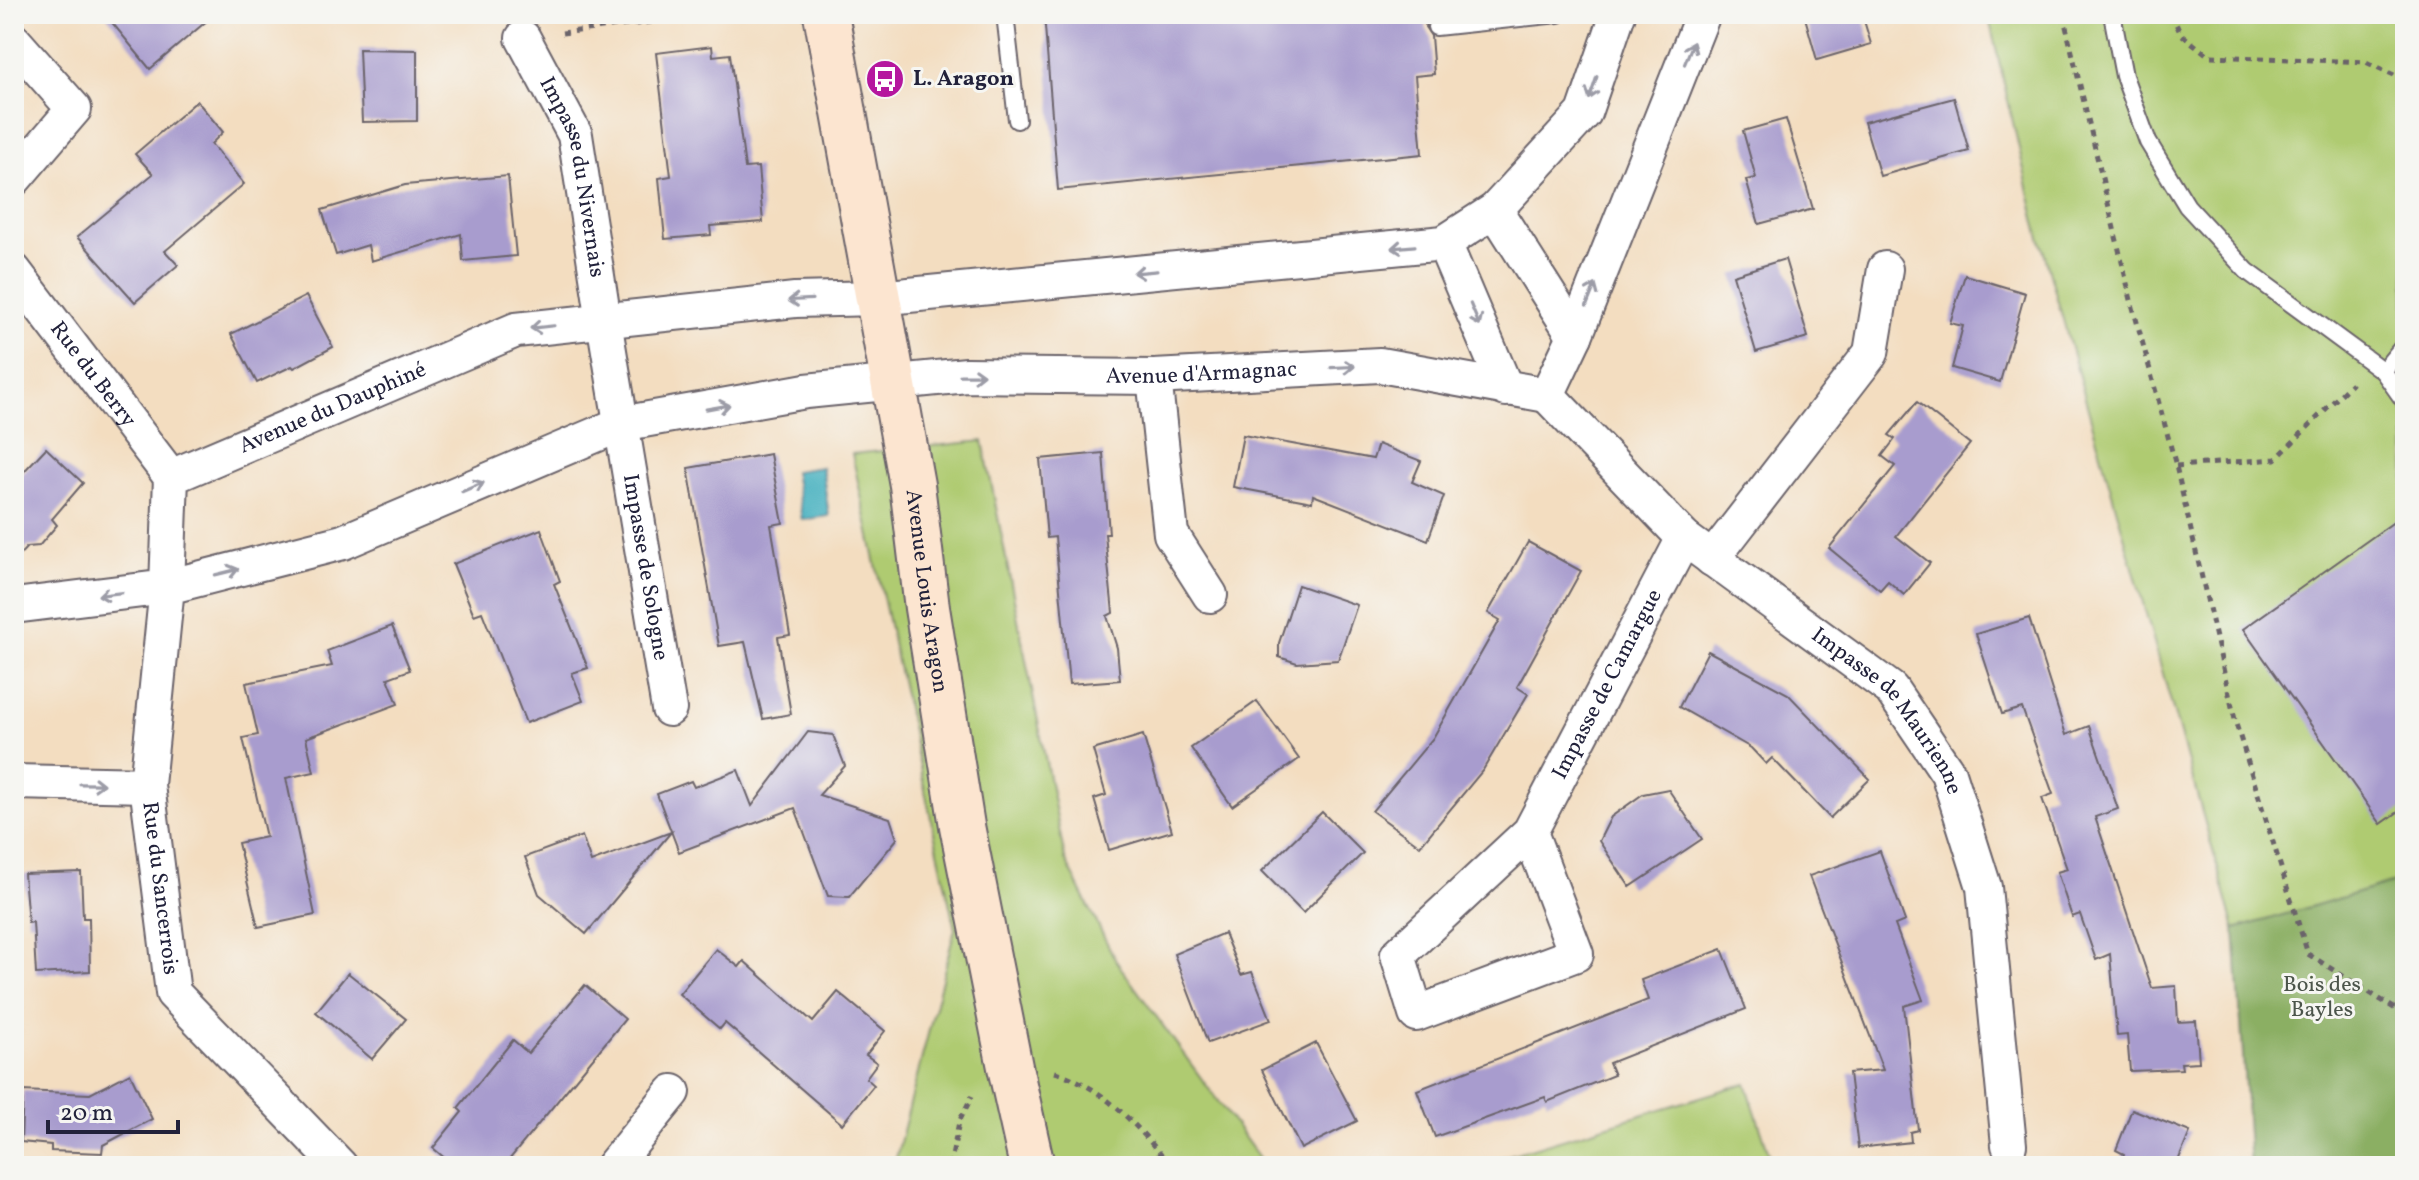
<svg xmlns="http://www.w3.org/2000/svg" width="2419" height="1180" font-family="Vollkorn,serif">
	<style>
		.green { fill: #afcb71; stroke: #687656; stroke-width: 2 }
		.forest { fill: #8baf63; stroke: #56684f; stroke-width: 2 }
		.water { fill: #41aebe; stroke: #32687c; stroke-width: 2 }
		.building { fill: #a89cce }
		.lines { fill: none; stroke-linecap: round; stroke-linejoin: round }
		.lane-casing { stroke: #6b636a; stroke-width: 20 }
		.street-casing { stroke: #6b636a; stroke-width: 38 }
		.secondary-casing { stroke: #6b636a; stroke-width: 48 }
		.path { stroke: #6b636a; stroke-width: 5; stroke-dasharray: 6 6; stroke-linecap: butt }
		.lane { stroke: #fff; stroke-width: 16 }
		.street { stroke: #fff; stroke-width: 34 }
		.secondary { stroke: #fce5d0; stroke-width: 44 }
		.oneway { stroke: #9c9ca7 }
		.labels { text-anchor: middle; dominant-baseline: central; stroke-width: 6; stroke-linejoin: round; paint-order: stroke }
		.poi-label { font-size: 22px; font-weight: bold; fill: #22223b; stroke: #f6f6f2; text-anchor: start }
		.street-label { font-size: 22px; fill: #22223b; stroke: #f6f6f2 }
		.park-label { font-size: 22px; fill: #4c554b; stroke: #f6f6f2 }
	</style>
	<rect width="100%" height="100%" fill="#f6f6f2"/>
	<filter id="ink" filterUnits="userSpaceOnUse"><feTurbulence type="fractalNoise" baseFrequency=".0125" numOctaves="2"/><feDisplacementMap in="SourceGraphic" scale="16" xChannelSelector="R" yChannelSelector="G"/><feConvolveMatrix kernelMatrix="1 2 1 2 8 2 1 2 1" color-interpolation-filters="sRGB"/></filter>
	<filter id="wash" filterUnits="userSpaceOnUse"><feTurbulence type="fractalNoise" baseFrequency=".006" numOctaves="4" result="noise"/><feDisplacementMap in="SourceGraphic" scale="32" xChannelSelector="R" yChannelSelector="G"/><feGaussianBlur stdDeviation="1.8" result="paint"/><feColorMatrix in="noise" values="0 0 0 0 0 0 0 0 0 0 0 0 0 0 0 0 0 1.4 0 .05"/><feComposite in="paint" operator="in"/></filter>
	<g filter="url(#wash)">
		<rect width="100%" height="100%" fill="#f3ddc0"/>
		<g class="green">
			<path d="M1988 14H2405V879L2235 929 2038 231Z"/>
			<path d="M983 441 1065 859 1116 961 1265 1166H894L955 929 852 454Z"/>
			<path d="M1746 1083 1773 1166H1474Z"/>
		</g>
		<path class="forest" d="M2405 879V1166H2250L2235 929Z"/>
		<path class="water" d="M822 467 829 516 802 520 794 471Z"/>
		<g id="blocks">
			<g class="building">
				<path d="M105 14H215L150 69Z"/>
				<path d="M1044 14H1428L1425 27 1431 36 1434 74 1415 76 1422 154 1058 190Z"/>
				<path d="M1804 14H1862L1871 44 1817 60Z"/>
				<path d="M712 46 713 56 730 54 745 168 758 167 763 222 710 226 711 235 665 239 659 178 671 176 656 53Z"/>
				<path d="M359 49 417 50V121L362 122Z"/>
				<path d="M1954 98 1969 151 1880 176 1864 122Z"/>
				<path d="M197 101 223 132 211 144 244 184 165 251 178 265 135 302 77 237 153 174 135 154Z"/>
				<path d="M1786 119 1813 209 1759 224 1746 180 1756 178 1743 131Z"/>
				<path d="M508 176 516 256 463 261 461 234 371 261 368 245 336 255 322 210 405 185Z"/>
				<path d="M1785 259 1808 337 1756 352 1733 275Z"/>
				<path d="M1965 275 2025 293 2000 382 1952 368 1963 326 1950 323Z"/>
				<path d="M306 296 333 347 294 368 292 366 257 383 231 334Z"/>
				<path d="M1917 402 1970 444 1896 536 1930 563 1904 595 1888 581 1880 590 1829 548 1895 466 1882 456 1895 439 1889 435Z"/>
				<path d="M1243 435 1373 459 1378 444 1421 461 1412 482 1444 496 1428 540 1313 495 1312 502 1233 487Z"/>
				<path d="M46 448 83 483 52 519 57 525 39 546 27 547 14 561V482Z"/>
				<path d="M1103 453 1109 534H1105L1113 613 1107 616 1117 648 1120 680 1069 684 1055 537 1047 538 1040 459Z"/>
				<path d="M770 454 783 523 771 525 790 635 778 637 791 714 763 719 745 642 719 646 688 468Z"/>
				<path d="M2405 514V807L2381 824 2243 629Z"/>
				<path d="M541 529 560 581 554 584 588 668 572 673 583 701 526 723 482 612 474 615 453 564Z"/>
				<path d="M1528 542 1581 571 1517 687 1528 694 1483 770 1420 846 1372 811 1433 738 1500 620 1488 613Z"/>
				<path d="M1298 585 1357 605 1338 660 1297 663 1279 657V643Z"/>
				<path d="M2029 618 2066 735 2089 726 2118 809 2095 817 2152 988 2176 986 2178 1022 2196 1021 2199 1062 2181 1063 2182 1069 2130 1071 2127 1035 2117 1036 2110 954 2096 960 2080 914 2072 917 2057 872 2067 869 2042 798 2053 794 2022 708 2002 714 1976 634Z"/>
				<path d="M392 626 410 670 388 678 398 704 306 738 314 772 286 778 315 915 258 927 238 843 266 837 243 738 258 735 246 683 332 666 327 651Z"/>
				<path d="M1708 651 1788 694 1870 779 1830 818 1772 758 1766 764 1751 748 1679 707Z"/>
				<path d="M1257 701 1299 759 1232 806 1191 748Z"/>
				<path d="M808 732 833 735 845 766 819 795 890 818 897 839 849 897 828 896 795 808 679 852 657 794 691 781 694 787 738 770 752 806Z"/>
				<path d="M1143 735 1172 831 1109 850 1094 799 1106 795 1093 750Z"/>
				<path d="M1668 789 1702 839 1630 887 1599 841 1611 817 1643 794Z"/>
				<path d="M1322 812 1363 853 1303 913 1262 871Z"/>
				<path d="M671 832 586 934 539 894 525 857 582 836 591 862Z"/>
				<path d="M1880 851 1905 921 1895 925 1923 1000 1904 1006 1918 1130 1910 1132 1911 1142 1858 1148 1849 1073 1883 1070 1809 876Z"/>
				<path d="M81 872 83 918H89L90 971 36 974 33 922 28 923 24 874Z"/>
				<path d="M1224 933 1241 975 1252 972 1271 1020 1208 1043 1174 954Z"/>
				<path d="M716 949 739 967 744 961 813 1022 838 992 885 1031 866 1055 877 1063 866 1078 874 1085 842 1124 725 1023 720 1029 679 994Z"/>
				<path d="M1722 949 1746 1009 1609 1063 1614 1075 1547 1102 1545 1097 1435 1137 1417 1090 1648 1000 1641 980Z"/>
				<path d="M348 973 406 1019 372 1059 316 1012Z"/>
				<path d="M585 985 625 1019 504 1166H454L433 1148 462 1112 458 1108 513 1040 528 1053Z"/>
				<path d="M1316 1043 1357 1121 1301 1149 1262 1070Z"/>
				<path d="M130 1073 152 1119 103 1145 102 1153 51 1151V1145L21 1142 23 1091 90 1094Z"/>
				<path d="M2132 1109 2190 1132 2176 1166H2119L2124 1154 2116 1150Z"/>
			</g>
		</g>
	</g>
	<g filter="url(#ink)">
		<use href="#blocks" fill-opacity="0" stroke="#6b636a" stroke-width="2"/>
		<g class="lines">
			<g class="lane-casing">
				<g id="lane">
					<path d="M1005 14 1017 120"/>
					<path d="M2112 14 2124 76 2148 142 2187 206 2247 271 2383 371 2405 344"/>
					<path d="M1436 27 1558 14"/>
					<path d="M2383 371 2405 402"/>
				</g>
			</g>
			<g class="street-casing">
				<g id="street">
					<path id="s1" d="M523 38 575 135 604 321 669 709"/>
					<path d="M14 41 74 109 14 179"/>
					<path d="M1495 210 1575 336"/>
					<path d="M1444 243 1506 389"/>
					<path id="s2" d="M14 271 171 477"/>
					<path d="M1154 377 1171 534 1210 595"/>
					<path id="s3" d="M1547 395 1684 538 1891 689 1948 773 1984 887 2009 1145"/>
					<path d="M1712 559 1871 353 1885 269"/>
					<path id="s4" d="M14 606 167 587 171 477 516 330 795 300 878 298 1444 243 1495 210 1584 113 1618 14"/>
					<path id="s5" d="M14 782 147 785 167 587 343 542 621 424 806 391 967 375 1154 377 1380 365 1547 395 1575 336 1703 14"/>
					<path id="s6" d="M147 785 173 993 340 1166"/>
					<path id="s7" d="M1530 832 1398 955 1416 1014 1576 954 1530 832 1684 538"/>
					<path d="M613 1166 673 1092"/>
				</g>
			</g>
			<g class="secondary-casing">
				<g id="secondary">
					<path id="s8" d="M826 14 912 485 927 608 962 826 1010 1067 1032 1166"/>
				</g>
			</g>
			<g class="path">
				<path d="M2063 14 2131 300 2176 466 2236 724 2308 954 2405 1015"/>
				<path d="M2171 14 2181 34 2209 56 2366 62 2405 80"/>
				<path d="M562 33 716 14"/>
				<path d="M2176 466 2276 459 2352 383"/>
				<path d="M1055 1072C1103 1086 1140 1128 1170 1166"/>
				<path d="M950 1166 959 1122 972 1096"/>
			</g>
			<use href="#lane" class="lane"/>
			<use href="#street" class="street"/>
			<use href="#secondary" class="secondary"/>
		</g>
		<defs><path id="oneway-shaft" d="M-6 0H5M1.5-3L5.5 0L1.5 3" fill="none" stroke-width="1.6" stroke-linecap="round" stroke-linejoin="round" transform="scale(2)"/></defs>
		<g class="oneway">
			<use href="#oneway-shaft" transform="translate(1689 53) rotate(-68)"/>
			<use href="#oneway-shaft" transform="translate(1593 88) rotate(109)"/>
			<use href="#oneway-shaft" transform="translate(1403 247) rotate(175)"/>
			<use href="#oneway-shaft" transform="translate(1145 272) rotate(175)"/>
			<use href="#oneway-shaft" transform="translate(1591 295) rotate(-68)"/>
			<use href="#oneway-shaft" transform="translate(800 300) rotate(177)"/>
			<use href="#oneway-shaft" transform="translate(1475 315) rotate(67)"/>
			<use href="#oneway-shaft" transform="translate(542 327) rotate(174)"/>
			<use href="#oneway-shaft" transform="translate(1343 367) rotate(-3)"/>
			<use href="#oneway-shaft" transform="translate(972 375) rotate(-1)"/>
			<use href="#oneway-shaft" transform="translate(718 407) rotate(-10)"/>
			<use href="#oneway-shaft" transform="translate(473 487) rotate(-23)"/>
			<use href="#oneway-shaft" transform="translate(227 572) rotate(-14)"/>
			<use href="#oneway-shaft" transform="translate(110 594) rotate(173)"/>
			<use href="#oneway-shaft" transform="translate(92 784) rotate(1)"/>
		</g>
	</g>
	<defs>
		<g id="bus-disc" transform="scale(2)"><circle r="9.5" fill="#b5179e" stroke="#f6f6f2"/><path d="M-5-6H5V4H4V6H2V4H-2V6H-4V4H-5ZM-3.5-4V0h7V-4ZM-3.5 1.2v1.5H-2V1.2ZM2 1.2v1.5H3.5V1.2Z" fill="#fff"/></g>
	</defs>
	<g fill-rule="evenodd">
		<use href="#bus-disc" x="885" y="79"/>
	</g>
	<g class="labels">
		<g class="poi-label">
			<text x="913" y="79">L. Aragon</text>
		</g>
		<g class="street-label">
			<text stroke="none"><textPath href="#s1" startOffset="150">Impasse du Nivernais</textPath></text>
			<text stroke="none"><textPath href="#s5" startOffset="1400">Avenue d'Armagnac</textPath></text>
			<text stroke="none"><textPath href="#s2" startOffset="130">Rue du Berry</textPath></text>
			<text stroke="none"><textPath href="#s4" startOffset="440">Avenue du Dauphiné</textPath></text>
			<text stroke="none"><textPath href="#s1" startOffset="548">Impasse de Sologne</textPath></text>
			<text stroke="none"><textPath href="#s8" startOffset="586">Avenue Louis Aragon</textPath></text>
			<text stroke="none"><textPath href="#s7" startOffset="710">Impasse de Camargue</textPath></text>
			<text stroke="none"><textPath href="#s3" startOffset="468">Impasse de Maurienne</textPath></text>
			<text stroke="none"><textPath href="#s6" startOffset="104">Rue du Sancerrois</textPath></text>
		</g>
		<g class="park-label">
			<text x="2322" y="985">Bois des<tspan x="2322" dy="25">Bayles</tspan></text>
		</g>
	</g>
	<rect width="2419" height="1180" fill="none" stroke="#f6f6f2" stroke-width="48"/>
	<path d="M48 1120v12h130v-12" fill="none" stroke="#22223b" stroke-width="4"/>
	<text x="60" y="1120" font-size="24" fill="#22223b" stroke="#f6f6f2" stroke-width="6" paint-order="stroke">20 m</text>
</svg>
